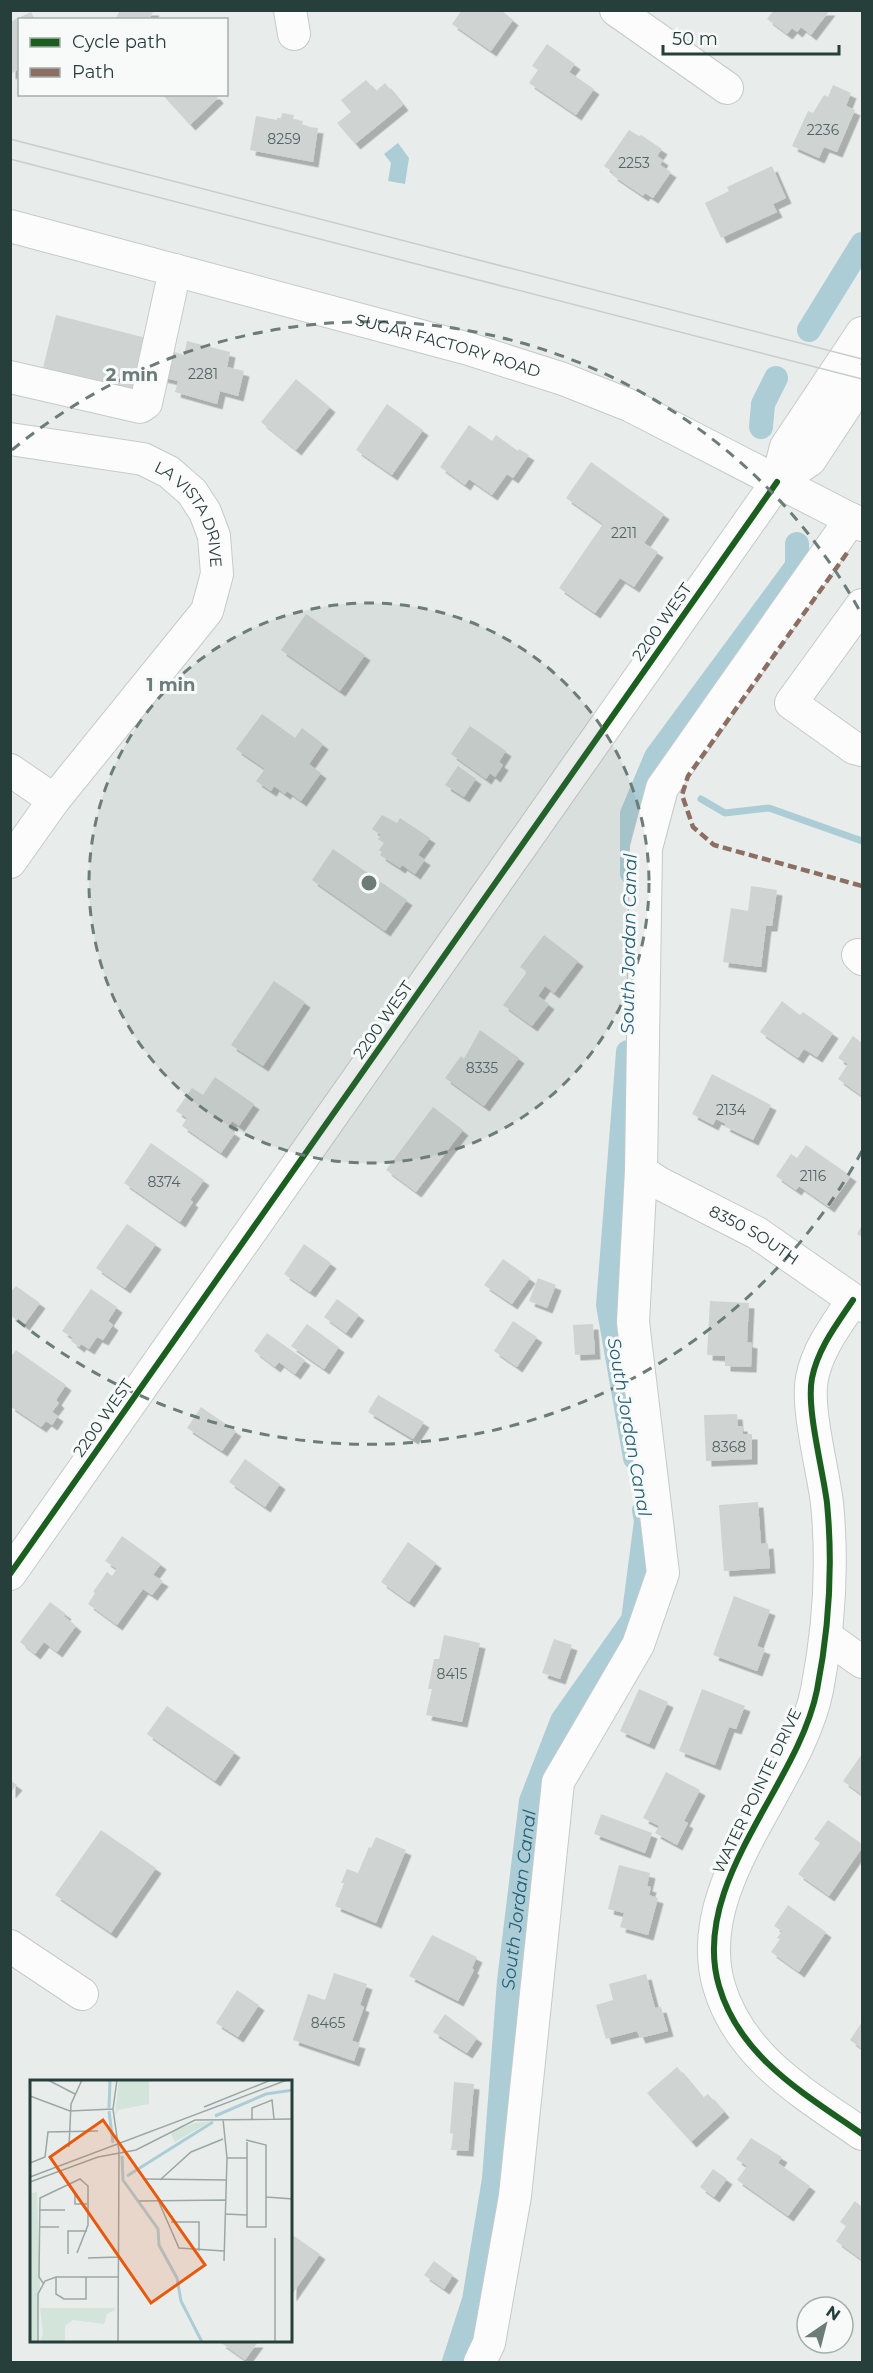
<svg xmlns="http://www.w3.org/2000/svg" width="873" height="2373" font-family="Montserrat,sans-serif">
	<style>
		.water { fill: #adcdd6 }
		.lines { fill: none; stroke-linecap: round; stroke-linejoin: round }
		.stream { stroke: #adcdd6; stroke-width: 7 }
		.canal { stroke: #adcdd6; stroke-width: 24 }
		.building { fill: #cfd4d2; filter: url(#shadow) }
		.minor-casing { stroke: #c5cac8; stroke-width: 34 }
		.minor { stroke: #fcfcfc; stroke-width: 32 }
		.tram { stroke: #c9cdcc; stroke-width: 1.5 }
		.quiet { stroke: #8d6e63; stroke-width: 4.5; stroke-dasharray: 9 4.5; stroke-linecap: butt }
		.cycleway-casing { stroke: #f7faf9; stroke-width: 10 }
		.cycleway { stroke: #1b5e20; stroke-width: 6 }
		.ring { fill: none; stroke: #6b7c79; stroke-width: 3; stroke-dasharray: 10 8 }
		.labels { text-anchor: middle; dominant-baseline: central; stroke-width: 6; stroke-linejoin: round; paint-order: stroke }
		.number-label { font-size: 14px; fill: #526562 }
		.street-label { font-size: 16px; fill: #273f3b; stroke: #f7faf9 }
		.water-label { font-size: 18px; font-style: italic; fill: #256076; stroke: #f7faf9 }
		.inset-river { fill: none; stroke: #adcdd6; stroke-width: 3 }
		.inset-road { fill: none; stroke: #9ba7a5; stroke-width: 1.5 }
		.view { fill: #e8590c; fill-opacity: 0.15; stroke: #e8590c; stroke-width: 3 }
		.inset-edge { fill: none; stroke: #273f3b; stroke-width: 3 }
		.centre { fill: #6b7c79; stroke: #f7faf9; stroke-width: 3 }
		.ring-label { font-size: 18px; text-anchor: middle; font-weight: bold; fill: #6b7c79; stroke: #f7faf9; stroke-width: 6; stroke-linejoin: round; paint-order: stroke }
	</style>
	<defs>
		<filter id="shadow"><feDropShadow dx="5.5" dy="5.5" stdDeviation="0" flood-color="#0004"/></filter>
	</defs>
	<rect width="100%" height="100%" fill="#e8edeb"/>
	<path class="water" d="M398 143 409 158 405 184 388 181 391 163 384 154Z"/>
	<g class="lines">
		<path class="stream" d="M701 799 725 813 769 808 862 841"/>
		<g class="canal">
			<path d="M809 330 862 244"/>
			<path d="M761 427 763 404 776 378"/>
			<path d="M632 873V814L656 757 797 566V544"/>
			<path d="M628 1052 608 1305 635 1458"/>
			<path id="s1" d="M454 2362 474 2300 494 2179 509 1981 531 1801 562 1721 633 1620 646 1521 644 1510"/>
		</g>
	</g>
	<g class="building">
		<path d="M120 10H154L149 20H119L116 18Z"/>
		<path d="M462 10H501L513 20 491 51 452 24Z"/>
		<path d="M774 10H830L811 35 801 27 797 32 792 28 787 34 767 19Z"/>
		<path d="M31 12 35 20H20V69L10 74V22Z"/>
		<path d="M547 44 575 64 569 72 594 89 576 115 529 83 538 70 532 66Z"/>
		<path d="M366 80 376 91 385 83 403 105 355 144 337 123 351 112 341 100Z"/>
		<path d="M833 85 851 93 846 106 855 110 837 152 824 147 819 158 792 146 808 111 813 113 824 95 828 97Z"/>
		<path d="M162 94H215L218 98 190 125Z"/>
		<path d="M282 113 294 115 293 119 303 121 302 126 318 128 313 162 250 150 256 116 277 120V118H281Z"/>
		<path d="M629 130 639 136 641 135 662 149 657 156 663 160 660 165 671 172 653 198 645 193 643 196 612 175 614 173 604 166Z"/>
		<path d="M772 166 786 198 773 204 777 212 721 238 705 203 729 191 727 187Z"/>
		<path d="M56 315 154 340 139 398 42 372Z"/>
		<path d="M187 341 230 352 227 367 244 371 238 396 220 391 217 404 175 392 178 381 161 377 168 350 184 355Z"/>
		<path d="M296 379 330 407 296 450 261 422Z"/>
		<path d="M387 404 423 430 392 475 356 450Z"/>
		<path d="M469 425 492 441 496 435 518 451 519 449 529 455 513 478 507 474 492 495 469 479 465 485 440 467Z"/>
		<path d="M591 462 664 514 644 543 658 552 634 587 620 578 595 613 559 588 603 524 566 498Z"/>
		<path d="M306 614 365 655 340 691 281 650Z"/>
		<path d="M262 714 295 738 302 728 323 744 309 764 321 773 301 801 287 791 285 794 274 786 271 791 256 781 265 769 236 749Z"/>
		<path d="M470 726 506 751 499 762 503 765 495 777 490 773 486 779 451 754Z"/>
		<path d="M458 766 476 779 464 797 445 785Z"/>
		<path d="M382 815 397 823 400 818 430 838 418 855 425 860 415 874 402 865 400 868 380 855 382 852 379 850 384 843 378 839 381 835 372 829Z"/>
		<path d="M333 849 407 900 385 931 312 880Z"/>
		<path d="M751 886 777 890 772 926H766L761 967 723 962 731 908 748 911Z"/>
		<path d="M544 935 578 961 554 993 545 986 538 996 549 1004 532 1026 503 1005 527 972 520 967Z"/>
		<path d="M274 981 305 1002 263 1066 231 1045Z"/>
		<path d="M782 1001 800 1015 803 1012 833 1033 817 1057 804 1049 798 1058 760 1032Z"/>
		<path d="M480 1030 519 1058 484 1106 445 1078 461 1056 464 1059Z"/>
		<path d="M853 1036 862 1043V1096L838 1079 848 1064 838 1058Z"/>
		<path d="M712 1074 771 1105 753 1140 724 1126 726 1124 716 1119 713 1125 692 1114Z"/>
		<path d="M215 1077 254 1104 239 1126 232 1121 228 1128 235 1133 221 1153 182 1126 187 1118 176 1111 192 1088 203 1095Z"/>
		<path d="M433 1107 463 1130 416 1192 386 1170Z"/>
		<path d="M151 1143 204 1180 190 1200 193 1202 180 1222 124 1183Z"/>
		<path d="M806 1145 851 1176 829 1207 799 1186 796 1190 776 1176 791 1154 797 1158Z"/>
		<path d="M127 1224 156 1244 125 1288 96 1268Z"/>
		<path d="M862 1225V1237L857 1234Z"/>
		<path d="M304 1244 331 1263 310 1292 284 1274Z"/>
		<path d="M503 1259 530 1278 512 1304 484 1285Z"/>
		<path d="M538 1278 556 1285 547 1308 529 1301Z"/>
		<path d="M16 1286 40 1303 24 1325 10 1315V1293Z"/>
		<path d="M91 1289 117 1307 108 1321 113 1325 103 1340 97 1337 89 1349 81 1344 79 1347 71 1341 73 1338 62 1331Z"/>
		<path d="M337 1299 359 1315 346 1333 324 1317Z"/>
		<path d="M710 1301 749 1303 747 1342 752 1343 751 1367 725 1366V1356L707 1355Z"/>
		<path d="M513 1321 537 1337 517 1367 494 1351Z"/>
		<path d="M307 1324 339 1347 324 1369 291 1346Z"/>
		<path d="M593 1324 595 1354 575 1355 573 1325Z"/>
		<path d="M267 1333 305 1360 295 1374 279 1362 275 1367 254 1351Z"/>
		<path d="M16 1350 66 1385 56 1400 59 1403 52 1412 58 1416 52 1425 46 1421 41 1427 10 1406V1358Z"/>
		<path d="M378 1395 424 1422 413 1439 368 1412Z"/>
		<path d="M201 1407 236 1431 222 1451 187 1428Z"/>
		<path d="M737 1414 738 1426H742L743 1434H752V1459L706 1461 704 1415Z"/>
		<path d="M245 1459 280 1484 265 1507 229 1482Z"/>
		<path d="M758 1502 761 1544 768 1543 770 1568 724 1571 719 1505Z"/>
		<path d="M122 1536 161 1564 153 1575 163 1581 152 1595 143 1589 117 1625 88 1604 95 1593 93 1592 107 1572 112 1576 117 1569 105 1561Z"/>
		<path d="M408 1542 436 1563 409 1602 381 1582Z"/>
		<path d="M734 1596 770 1610 757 1646 765 1649 757 1671 713 1655Z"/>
		<path d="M50 1602 66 1614 64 1616 76 1626 57 1652 44 1642 35 1654 20 1642Z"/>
		<path d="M444 1635 480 1643 462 1722 426 1715 432 1689H428L434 1659H439Z"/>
		<path d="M554 1639 572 1645 560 1679 542 1673Z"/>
		<path d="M639 1689 668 1702 649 1744 620 1731Z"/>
		<path d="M702 1689 745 1706 736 1729 729 1727 715 1765 679 1751Z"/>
		<path d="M167 1706 235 1752 215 1781 147 1734Z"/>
		<path d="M862 1754V1795L843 1781Z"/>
		<path d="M666 1772 700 1790 684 1821 688 1823 677 1845 655 1833 659 1826 643 1818Z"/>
		<path d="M10 1780 17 1785 10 1793Z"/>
		<path d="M601 1814 652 1833 645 1853 594 1834Z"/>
		<path d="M828 1820 862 1844V1848L829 1896 798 1874 820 1843 814 1839Z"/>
		<path d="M101 1830 156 1868 111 1933 55 1895Z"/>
		<path d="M376 1837 406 1850 376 1923 335 1906 344 1883H341L347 1869 358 1873 369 1847 371 1848Z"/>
		<path d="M619 1865 650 1873 647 1886 651 1887 649 1895 658 1898 648 1935 620 1927 624 1913 608 1909Z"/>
		<path d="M788 1905 826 1932 799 1972 771 1952 780 1939 777 1938 782 1931 774 1926Z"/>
		<path d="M432 1935 477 1957 472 1968 474 1970 458 2001 409 1976Z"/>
		<path d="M334 1973 367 1984 360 2005 364 2007 352 2041 360 2043 354 2061 293 2040 308 1994 325 2000Z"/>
		<path d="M646 1974 655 2008 661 2007 668 2031 640 2038 637 2031 606 2039 596 2005 613 2000 609 1984Z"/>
		<path d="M237 1990 259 2005 238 2037 216 2023Z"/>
		<path d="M445 2014 477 2038 467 2053 433 2032Z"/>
		<path d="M862 2022V2049L850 2040Z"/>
		<path d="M677 2067 703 2098 708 2094 724 2112 691 2142 647 2093Z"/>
		<path d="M454 2082 474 2084 468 2151 451 2150 453 2134 450 2133Z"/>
		<path d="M751 2138 782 2157 778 2163 810 2186 788 2216 737 2180 747 2166 736 2159Z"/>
		<path d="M713 2169 727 2179 714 2197 700 2187Z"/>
		<path d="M855 2201 862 2207V2260L836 2241 846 2226 840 2222Z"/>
		<path d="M291 2234 320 2254 291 2296Z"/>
		<path d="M434 2261 453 2275 444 2289 424 2275Z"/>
		<path d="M220 2342H258L245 2360Z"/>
	</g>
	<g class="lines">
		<g class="minor-casing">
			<g id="minor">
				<path d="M290 10 294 34"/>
				<path d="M616 10 727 88"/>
				<path id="s2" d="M10 226 469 349 563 379 631 406 862 525"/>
				<path d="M10 377 140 407 146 403 175 270"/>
				<path id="s3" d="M10 439 143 459 169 472 192 492 205 512 214 536 217 574 207 611 54 800 10 862"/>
				<path d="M777 482 810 460 862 381"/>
				<path d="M862 605 791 703 854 748 862 750"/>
				<path d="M10 770 54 800"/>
				<path d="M858 955 862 959"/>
				<path id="s4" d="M641 1171 659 1183 757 1233 862 1306"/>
				<path d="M853 1300C837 1324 818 1348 812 1378 806 1408 823 1470 827 1503 833 1565 829 1629 817 1690 798 1786 689 1883 719 1986 740 2058 805 2094 862 2134"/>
				<path d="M10 1574 777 482 786 447 862 333"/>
				<path d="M827 1637 862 1662"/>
				<path d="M10 1946 82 1994"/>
				<path d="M480 2362 489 2343 515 2196 558 1782 638 1645 663 1573 633 1322 641 1171 646 848 662 788 851 519"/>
			</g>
		</g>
		<use href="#minor" class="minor"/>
		<g class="tram">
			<path d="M10 139 862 359"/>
			<path d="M10 159 862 379"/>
		</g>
		<path class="quiet" d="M847 553 688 776 682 795 693 827 714 845 862 886"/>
		<g class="cycleway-casing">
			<g id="cycleway">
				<path d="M853 1300C837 1324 818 1348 812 1378 806 1408 823 1470 827 1503 833 1565 829 1629 817 1690 798 1786 689 1883 719 1986 740 2058 805 2094 862 2134"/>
				<path d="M10 1574 777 482"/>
			</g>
		</g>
		<use href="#cycleway" class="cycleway"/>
	</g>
	<circle cx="369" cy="883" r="280" fill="#6b7c79" fill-opacity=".12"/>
	<g class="ring">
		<circle cx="369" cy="883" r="280"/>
		<path d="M862 1151A561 561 0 0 1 12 1316M12 450A561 561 0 0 1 862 615"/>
	</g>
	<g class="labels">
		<g class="number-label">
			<text x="823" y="130">2236</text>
			<text x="284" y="139">8259</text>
			<text x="634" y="163">2253</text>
			<text x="203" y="374">2281</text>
			<text x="624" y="533">2211</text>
			<text x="482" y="1068">8335</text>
			<text x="731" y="1110">2134</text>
			<text x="813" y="1176">2116</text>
			<text x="164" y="1182">8374</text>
			<text x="729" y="1447">8368</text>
			<text x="452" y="1674">8415</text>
			<text x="328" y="2023">8465</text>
		</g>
		<g class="street-label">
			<text stroke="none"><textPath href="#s2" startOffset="454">SUGAR FACTORY ROAD</textPath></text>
			<text stroke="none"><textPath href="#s3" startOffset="212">LA VISTA DRIVE</textPath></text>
			<text transform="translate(662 622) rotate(-55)">2200 WEST</text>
			<text transform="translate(383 1020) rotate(-55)">2200 WEST</text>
			<text stroke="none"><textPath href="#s4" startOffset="130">8350 SOUTH</textPath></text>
			<text transform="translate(103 1418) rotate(-55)">2200 WEST</text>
			<text transform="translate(757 1791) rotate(-64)">WATER POINTE DRIVE</text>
		</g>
		<g class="water-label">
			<text transform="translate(629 944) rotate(-89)">South Jordan Canal</text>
			<text transform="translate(629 1427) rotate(80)">South Jordan Canal</text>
			<text stroke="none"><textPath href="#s1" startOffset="468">South Jordan Canal</textPath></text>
		</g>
	</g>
	<g transform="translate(30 2080)">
		<rect width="262" height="262" fill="#e8edeb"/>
		<path d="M89 0H119V24L88 30 85 35ZM181 41 145 62 140 52 165 43ZM7 112 10 203 7 262H0V114ZM10 228H85V230L77 234 74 244 43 240 35 246V262H10L13 254Z" fill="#d3e4da"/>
		<path class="inset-river" d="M79 28 80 0M79 31 83 63M185 36 236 14 263 10M92 76 93 100 128 149 129 165 147 198 151 221 172 262M97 96 183 42"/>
		<path class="inset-road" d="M18 0 45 14M87 0 83 29 89 71 88 262M0 16 40 31 83 29M174 27 241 0M193 39 197 78 194 181M222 39V28L242 20 244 39M216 60 236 65V147H217V62M39 67 41 24 52 0M197 78H217M0 83 15 77 18 52 68 51M0 97 257 0M113 99 197 100M130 100 161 72 193 59M0 102 68 77 106 70 165 40 263 39M45 112V124H57M236 117 263 119M128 120 149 168 194 171M109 121 195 120M9 130H35M195 134 217 135M141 142H169V171M10 147H29M38 174V151H57M58 178 88 177M26 197V214L34 219H56V197M13 203 9 197 10 118 50 99 58 106V145L47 173M8 262V214L15 201 26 197H88M245 262V158"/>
		<path class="view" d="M73 40 175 185 121 223 20 77Z"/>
		<rect width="262" height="262" class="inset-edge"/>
	</g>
	<circle cx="369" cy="883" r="9" class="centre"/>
	<g class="ring-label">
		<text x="132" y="381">2 min</text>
		<text x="171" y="691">1 min</text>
	</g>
	<rect width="873" height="2373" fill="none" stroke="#273f3b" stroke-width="24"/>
	<rect x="18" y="18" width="210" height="78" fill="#f7faf9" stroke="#a4afad" stroke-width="1.5"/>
	<rect x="30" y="38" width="30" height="9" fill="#1b5e20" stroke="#a4afad" stroke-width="1.5"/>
	<text x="72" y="48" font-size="18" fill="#273f3b">Cycle path</text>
	<rect x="30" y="68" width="30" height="9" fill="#8d6e63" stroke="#a4afad" stroke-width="1.5"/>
	<text x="72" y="78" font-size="18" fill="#273f3b">Path</text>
	<g transform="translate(825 2325) rotate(35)"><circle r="28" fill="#f7faf9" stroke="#a4afad" stroke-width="1.5"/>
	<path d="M0-4.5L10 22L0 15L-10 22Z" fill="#6b7c79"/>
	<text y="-9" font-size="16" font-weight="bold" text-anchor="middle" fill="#273f3b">N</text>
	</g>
	<path d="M663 45v9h176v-9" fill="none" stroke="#273f3b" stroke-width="3"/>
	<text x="672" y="45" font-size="18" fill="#273f3b" stroke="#f7faf9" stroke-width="4.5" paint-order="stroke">50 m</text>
</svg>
